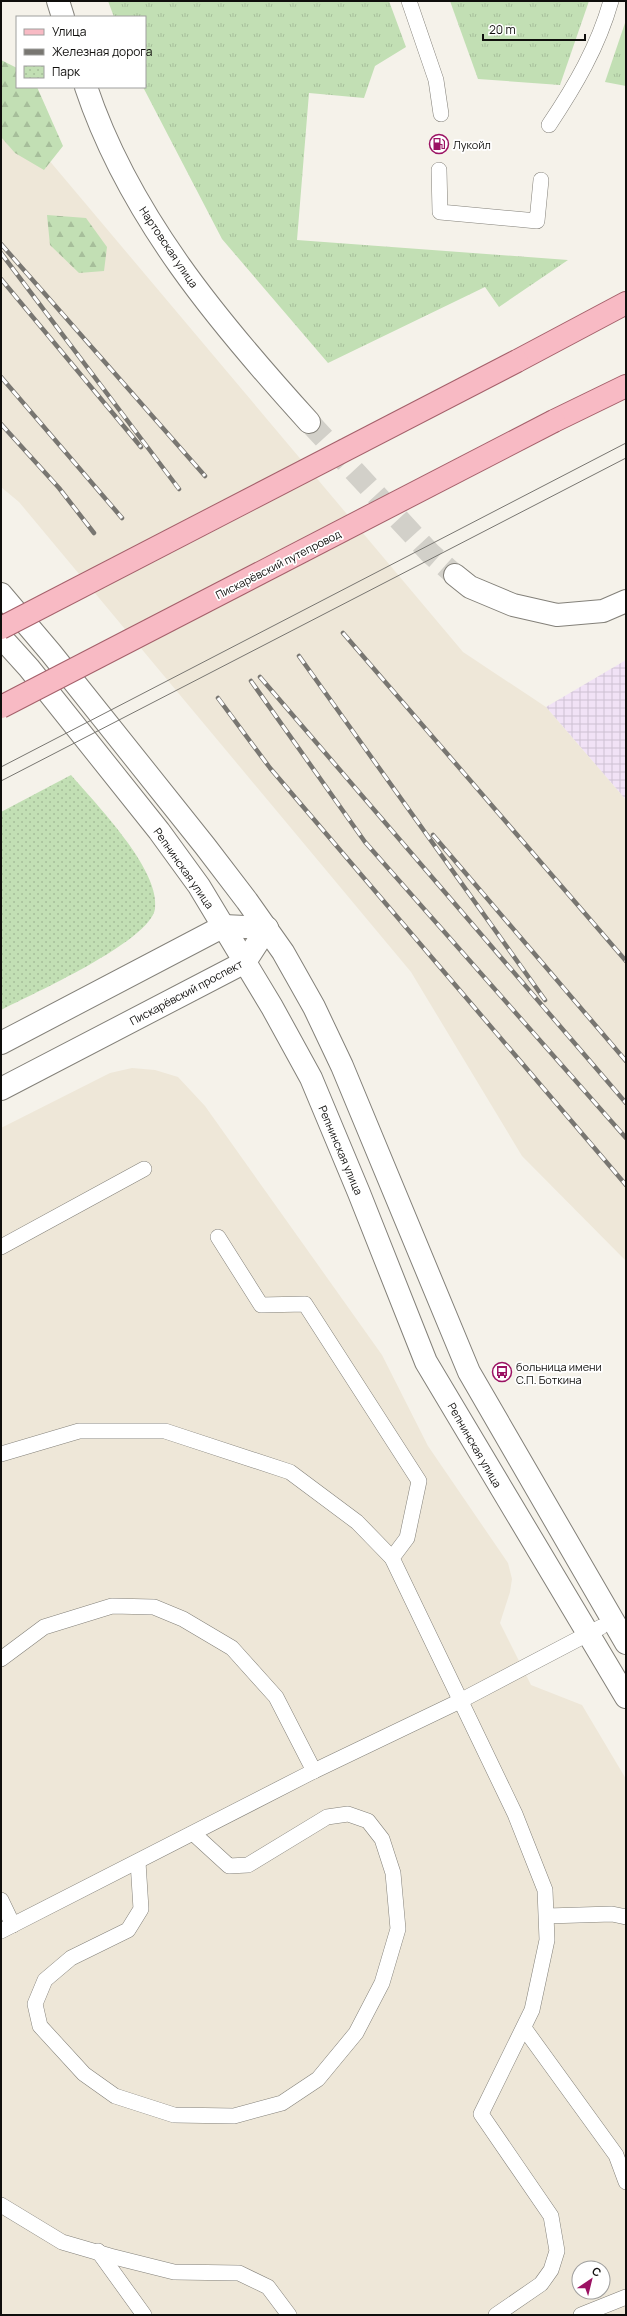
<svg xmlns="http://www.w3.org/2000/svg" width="627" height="2316" font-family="Manrope,sans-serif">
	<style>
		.industrial { fill: url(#industrial-grid) }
		.built { fill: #eee7d8; fill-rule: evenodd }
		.grass { fill: url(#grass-tufts) }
		.forest { fill: url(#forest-firs) }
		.park { fill: url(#park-dots) }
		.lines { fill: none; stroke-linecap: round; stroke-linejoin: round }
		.minor-tunnel { stroke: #d2d0c9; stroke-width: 22; stroke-dasharray: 22 11; stroke-linecap: butt }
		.service-casing { stroke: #838079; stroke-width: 16 }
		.minor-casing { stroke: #838079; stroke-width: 24 }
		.tertiary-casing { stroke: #838079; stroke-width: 24 }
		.primary-casing { stroke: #a4606a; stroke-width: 24 }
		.service { stroke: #fff; stroke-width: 15 }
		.minor { stroke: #fff; stroke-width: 22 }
		.tertiary { stroke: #fff; stroke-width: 22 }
		.primary { stroke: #f8bac4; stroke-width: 22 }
		.tram { stroke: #787671; stroke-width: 1 }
		.rail-casing { stroke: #787671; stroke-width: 4.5 }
		.rail { stroke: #fff; stroke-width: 3; stroke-dasharray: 9; stroke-linecap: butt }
		.primary-bridge-casing { stroke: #a4606a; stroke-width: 24; stroke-linecap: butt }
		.primary-bridge { stroke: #f8bac4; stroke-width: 22 }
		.labels { text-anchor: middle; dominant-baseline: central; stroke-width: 3.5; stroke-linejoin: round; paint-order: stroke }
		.poi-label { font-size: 11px; fill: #0f0e0c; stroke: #fff; text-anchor: start }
		.street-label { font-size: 11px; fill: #0f0e0c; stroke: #fff }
	</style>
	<defs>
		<pattern id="industrial-grid" width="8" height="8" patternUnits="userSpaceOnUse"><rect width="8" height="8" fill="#f1e2f6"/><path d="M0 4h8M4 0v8" fill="none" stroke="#cdc1d2"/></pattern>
		<pattern id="grass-tufts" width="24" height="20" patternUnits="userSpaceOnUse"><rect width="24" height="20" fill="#c2dfb4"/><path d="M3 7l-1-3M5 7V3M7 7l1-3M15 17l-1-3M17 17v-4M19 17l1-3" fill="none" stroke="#a6be9a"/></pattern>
		<pattern id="forest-firs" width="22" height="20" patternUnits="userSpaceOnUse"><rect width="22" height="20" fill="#c2dfb4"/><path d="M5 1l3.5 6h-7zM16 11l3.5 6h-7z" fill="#a6be9a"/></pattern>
		<pattern id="park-dots" width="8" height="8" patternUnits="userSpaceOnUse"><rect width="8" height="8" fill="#c2dfb4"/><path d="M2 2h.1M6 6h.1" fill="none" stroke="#a6be9a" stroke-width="1.8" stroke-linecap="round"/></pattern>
	</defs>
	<rect width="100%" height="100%" fill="#f5f2ea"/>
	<path class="industrial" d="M626 660V800L546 707Z"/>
	<g class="built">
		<path d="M1 99 32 140 463 652 546 707 626 800V1261L522 1156 411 972 19 502 1 487Z"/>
		<path d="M132 1068 155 1070 178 1077 205 1106 382 1355 428 1446 508 1563 512 1579 510 1592 500 1623 531 1685 582 1705 626 1779V2315H1V1128L110 1073ZM579 2268H603V2292H579Z"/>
	</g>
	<g class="grass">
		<path d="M108 1H389L406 47 375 66 364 98 309 93 297 240 568 260 499 307 485 287 328 363 222 239 143 87 145 17H114Z"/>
		<path d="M450 1H589L560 85 478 79Z"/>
		<path d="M626 20V86L605 82Z"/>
	</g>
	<g class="forest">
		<path d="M1 60 17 68V87H37L63 146 44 170 15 153 1 137Z"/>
		<path d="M47 215 86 218 107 247 104 271 79 273 50 245Z"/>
	</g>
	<path class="park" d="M71 775C95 803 161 870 155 909 149 942 32 994 1 1010V812Z"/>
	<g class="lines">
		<path class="minor-tunnel" d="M309 422 430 553 455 575"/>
		<g class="service-casing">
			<g id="service">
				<path d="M409 1 436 80 441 114"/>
				<path d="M549 125C575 86 598 47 611 1"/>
				<path d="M439 170 440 212 537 221 541 180"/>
				<path d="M218 1237 261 1305 305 1304 419 1481 407 1538 392 1558 515 1814 545 1890 547 1940 532 2010 481 2114 551 2216 557 2251 551 2270 541 2284 496 2315"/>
				<path d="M1 1247 144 1169"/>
				<path d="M1 1454 79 1431H165L290 1472 357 1522 392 1558"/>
				<path d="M1 1659 44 1627 112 1606 154 1607 183 1619 232 1648 276 1697 314 1771"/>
				<path d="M138 1862 141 1909 128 1930 71 1958 45 1980 35 2004 40 2026 84 2074 115 2096 174 2115 234 2116 282 2103 318 2079 356 2033 382 1983 398 1929 393 1873 382 1839 368 1821 348 1814 327 1817 248 1865 229 1866 194 1834"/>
				<path d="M1 1900 13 1925"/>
				<path d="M547 1916 612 1914 626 1917"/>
				<path d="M1 1931 314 1771 460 1701 601 1627"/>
				<path d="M524 2028 616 2155 626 2182"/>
				<path d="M1 2205 62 2242 110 2256 174 2272 239 2273 268 2287 289 2315"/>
				<path d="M98 2251 144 2315"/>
				<path d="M581 2315 626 2297"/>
			</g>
		</g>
		<g class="minor-casing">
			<g id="minor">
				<path d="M58 1 63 17"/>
				<path d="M86 87C129 216 219 323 309 422"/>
				<path d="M455 575 470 587 513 605 557 615 603 611 626 601"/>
			</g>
		</g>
		<g class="tertiary-casing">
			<g id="tertiary">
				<path d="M1 594 51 653 205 846 247 901 283 952 314 1007 342 1066 469 1372 626 1643"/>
				<path d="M1 637 29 668 159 831 199 886 272 1007 311 1078 359 1193 426 1362 626 1697"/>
				<path d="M1 1043 224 926 267 928"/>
				<path d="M1 1089 245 962 267 928"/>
			</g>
		</g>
		<g class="primary-casing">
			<g id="primary">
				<path d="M517 361 626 303"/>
				<path d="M554 421 626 386"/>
			</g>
		</g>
		<use href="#service" class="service"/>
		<use href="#minor" class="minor"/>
		<use href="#tertiary" class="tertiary"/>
		<use href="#primary" class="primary"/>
		<g class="tram">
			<path d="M1 767 626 443"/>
			<path d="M1 781 626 458"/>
		</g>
		<g class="rail-casing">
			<g id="rail">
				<path d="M1 244 205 476"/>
				<path d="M1 253 179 489"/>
				<path d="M1 279 141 447"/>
				<path d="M1 377 122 518"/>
				<path d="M1 424 59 488 94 533"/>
				<path d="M343 633 626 961"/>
				<path d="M299 656 545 1000"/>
				<path d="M260 677 626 1103"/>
				<path d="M251 681 365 842 626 1138"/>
				<path d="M218 698 270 768 626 1185"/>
				<path d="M433 835 626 1061"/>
			</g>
		</g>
		<use href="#rail" class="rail"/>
		<g class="primary-bridge-casing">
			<g id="primary-bridge">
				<path d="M1 628 517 361"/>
				<path d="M1 707 554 421"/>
			</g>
		</g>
		<use href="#primary-bridge" class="primary-bridge"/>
	</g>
	<defs>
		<g id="fuel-ring" transform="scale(1)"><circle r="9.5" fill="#fff" stroke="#9b1263" stroke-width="1.5"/><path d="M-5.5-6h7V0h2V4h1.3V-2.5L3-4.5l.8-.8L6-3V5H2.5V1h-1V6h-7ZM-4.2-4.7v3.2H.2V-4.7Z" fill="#9b1263"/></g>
		<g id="bus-ring" transform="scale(1)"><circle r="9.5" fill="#fff" stroke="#9b1263" stroke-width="1.5"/><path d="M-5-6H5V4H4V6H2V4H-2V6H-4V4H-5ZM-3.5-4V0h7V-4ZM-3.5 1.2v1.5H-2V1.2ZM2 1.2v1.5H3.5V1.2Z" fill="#9b1263"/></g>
	</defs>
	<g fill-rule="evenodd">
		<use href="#fuel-ring" x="439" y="144"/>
		<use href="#bus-ring" x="502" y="1372"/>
	</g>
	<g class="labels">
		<g class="poi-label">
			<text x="453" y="144">Лукойл</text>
			<text x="516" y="1366">больница имени<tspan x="516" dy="13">С.П. Боткина</tspan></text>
		</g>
		<g class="street-label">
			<text transform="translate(169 247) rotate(56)">Нартовская улица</text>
			<text transform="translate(278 564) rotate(-27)">Пискарёвский путепровод</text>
			<text transform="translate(184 868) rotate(55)">Репнинская улица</text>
			<text transform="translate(186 992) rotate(-28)">Пискарёвский проспект</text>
			<text transform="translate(341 1150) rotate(67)">Репнинская улица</text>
			<text transform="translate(475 1445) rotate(60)">Репнинская улица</text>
		</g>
	</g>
	<rect width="627" height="2316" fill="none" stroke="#0f0e0c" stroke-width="4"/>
	<rect x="16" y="16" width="130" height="72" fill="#ffffff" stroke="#9f9f9e"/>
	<rect x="24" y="29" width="20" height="6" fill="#f8bac4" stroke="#9f9f9e"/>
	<text x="52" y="36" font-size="12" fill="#0f0e0c">Улица</text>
	<rect x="24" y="49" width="20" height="6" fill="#787671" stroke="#9f9f9e"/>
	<text x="52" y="56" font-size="12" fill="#0f0e0c">Железная дорога</text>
	<rect x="24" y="66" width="20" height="12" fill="url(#park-dots)" stroke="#9f9f9e"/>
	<text x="52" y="76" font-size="12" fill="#0f0e0c">Парк</text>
	<g transform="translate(591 2280) rotate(35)"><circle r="19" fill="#ffffff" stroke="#9f9f9e"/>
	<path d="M0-3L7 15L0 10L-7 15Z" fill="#9b1263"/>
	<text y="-6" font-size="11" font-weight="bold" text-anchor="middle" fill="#0f0e0c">С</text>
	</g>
	<path d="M483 34v6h102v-6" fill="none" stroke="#0f0e0c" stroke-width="2"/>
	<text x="489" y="34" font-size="12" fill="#0f0e0c" stroke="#ffffff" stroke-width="3" paint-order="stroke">20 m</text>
</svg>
